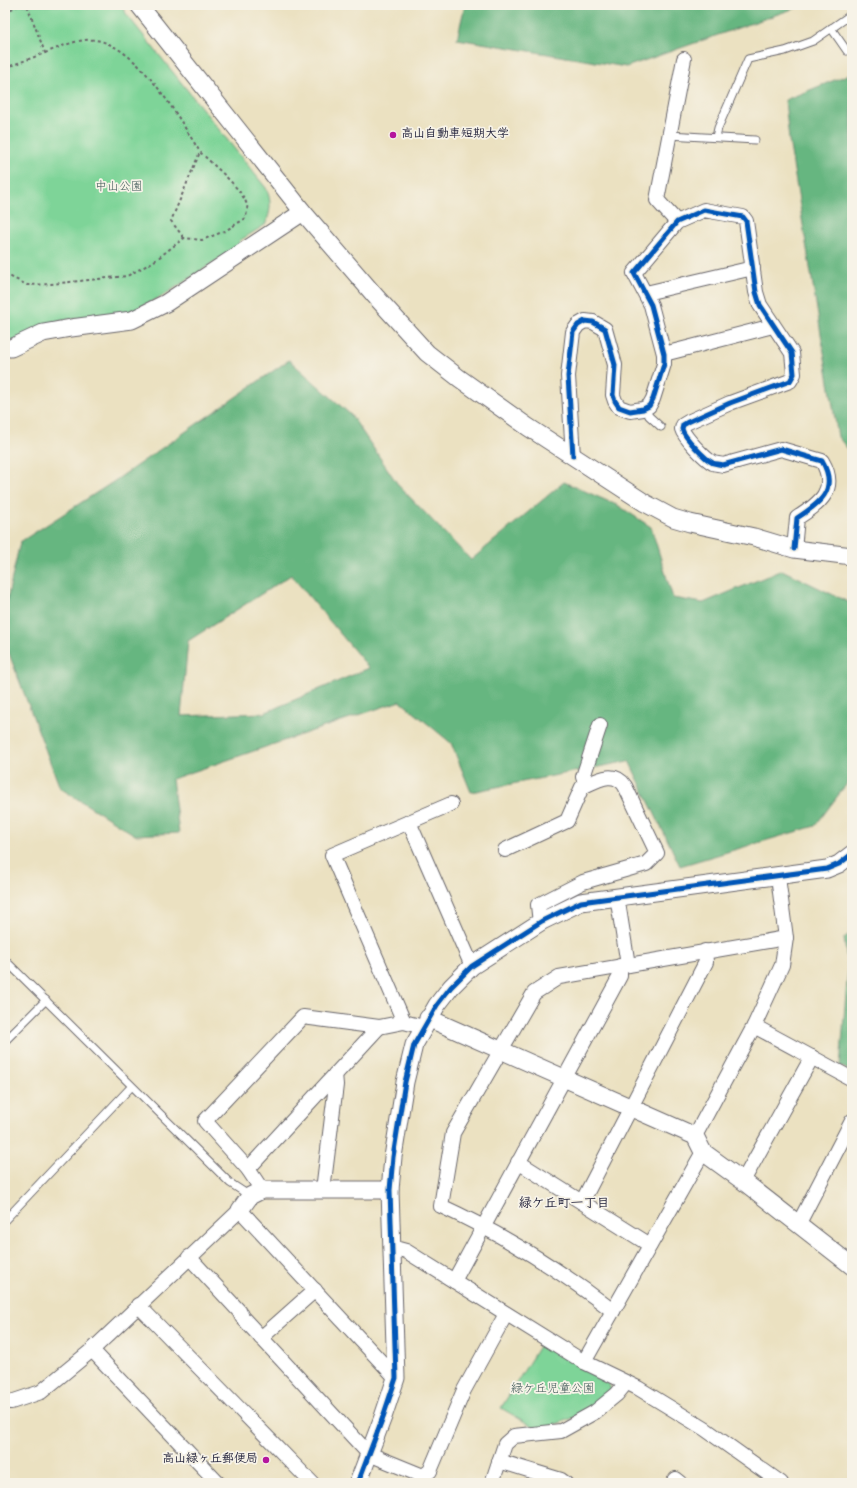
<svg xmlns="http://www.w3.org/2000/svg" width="857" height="1488" font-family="'Gochi Hand','Klee One',sans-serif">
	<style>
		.green { fill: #7ed498; stroke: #507b6a }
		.forest { fill: #66b680; stroke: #446c5e; fill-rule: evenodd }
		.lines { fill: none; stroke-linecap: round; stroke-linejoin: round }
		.service-casing { stroke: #68656a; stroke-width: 9 }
		.minor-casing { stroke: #68656a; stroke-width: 16 }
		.tertiary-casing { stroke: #68656a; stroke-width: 19 }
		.path { stroke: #68656a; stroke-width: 2; stroke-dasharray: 3 3; stroke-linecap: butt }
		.service { stroke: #fff; stroke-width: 7 }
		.minor { stroke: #fff; stroke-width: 14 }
		.tertiary { stroke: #fff; stroke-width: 17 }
		.cycleway-casing { stroke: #f7f3e8; stroke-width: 8 }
		.cycleway { stroke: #0057b8; stroke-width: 5 }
		.poi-dot { fill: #b5179e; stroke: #f7f3e8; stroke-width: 1.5 }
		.labels { text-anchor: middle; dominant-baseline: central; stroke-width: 3.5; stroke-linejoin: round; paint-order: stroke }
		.poi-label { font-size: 12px; font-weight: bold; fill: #22223b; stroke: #f7f3e8; text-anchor: start }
		.park-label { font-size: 12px; fill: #3e5757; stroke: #f7f3e8 }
		.neighbourhood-label { font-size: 13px; font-weight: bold; fill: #22223b; stroke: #f7f3e8 }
	</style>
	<rect width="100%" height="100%" fill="#f7f3e8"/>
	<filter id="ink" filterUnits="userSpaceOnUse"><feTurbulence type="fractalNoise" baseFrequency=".025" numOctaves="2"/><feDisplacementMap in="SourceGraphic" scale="8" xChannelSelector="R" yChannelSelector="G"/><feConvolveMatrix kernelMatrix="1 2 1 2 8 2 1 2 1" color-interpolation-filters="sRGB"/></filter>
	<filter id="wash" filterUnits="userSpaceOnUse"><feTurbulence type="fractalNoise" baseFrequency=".012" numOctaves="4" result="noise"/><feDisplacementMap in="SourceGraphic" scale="16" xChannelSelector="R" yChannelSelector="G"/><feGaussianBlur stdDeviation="0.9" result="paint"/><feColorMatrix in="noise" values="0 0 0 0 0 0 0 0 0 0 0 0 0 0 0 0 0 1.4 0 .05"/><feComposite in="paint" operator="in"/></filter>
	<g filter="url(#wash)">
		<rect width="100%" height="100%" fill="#ebe1c1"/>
		<g class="green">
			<path d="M5 5H121L127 15 266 188C272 201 271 212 265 225L239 241 240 245 161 297 132 311 60 321 5 345Z"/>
			<path d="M541 1343 609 1384 612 1393 573 1418 539 1430 501 1408Z"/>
		</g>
		<g class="forest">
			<path d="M465 5H804L626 67 457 39Z"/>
			<path d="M852 73V454L838 437 789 140 785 100Z"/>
			<path d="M289 360 351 415 399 486 471 560 564 482 619 506 651 527 673 598 703 603 782 570 852 604V777L815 826 680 866 629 761 471 792 451 743 400 701 172 779 179 833 135 835 60 788 5 643V609L20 542 113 482ZM291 575 369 668 264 713 181 716 188 641Z"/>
			<path d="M852 932V1072L840 1066 848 969 844 938Z"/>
		</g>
	</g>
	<g filter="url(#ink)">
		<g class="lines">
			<g class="service-casing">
				<g id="service">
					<path d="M831 28 847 51"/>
					<path d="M669 135 755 140"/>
					<path d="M716 137 718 128 748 59 785 51 813 41 852 14"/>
					<path d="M645 408 649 416 661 427"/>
					<path d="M5 960 230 1183 250 1196"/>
					<path d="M5 1041 46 1000"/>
					<path d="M5 1220 131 1087"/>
				</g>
			</g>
			<g class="minor-casing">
				<g id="minor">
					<path d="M677 222 657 200 684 59"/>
					<path d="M646 293 753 268"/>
					<path d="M664 354 773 326"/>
					<path d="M573 456 568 376 573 332 578 325 585 321 593 322 605 329 615 365 613 395 615 401 619 407 630 411 643 409 649 406 653 399 664 364V354L651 305 634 273 677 222 704 210 743 217 746 221 756 292 760 305 792 353 794 374 790 381 730 403 688 422 683 425 682 429C684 437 705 459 713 463 716 464 720 464 723 465L781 449 822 461C839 490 819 504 797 518L794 549"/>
					<path d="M586 785 583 777 600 725"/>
					<path d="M409 822 472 966"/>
					<path d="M505 850 567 821 582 787C596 781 614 769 625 786L657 853 646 864 583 882 538 905 540 923"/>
					<path d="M617 896 628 965"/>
					<path d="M404 1022 332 855 451 804"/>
					<path d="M754 1026 852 1079"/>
					<path d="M695 1136 754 1026 782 965 786 938 778 877"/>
					<path d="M518 1162 650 1245"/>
					<path d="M248 1169 379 1027"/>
					<path d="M743 1181 812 1057"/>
					<path d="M262 1190 248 1169 205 1121 303 1017 379 1027 404 1022 423 1027"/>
					<path d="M323 1190 336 1085 335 1074"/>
					<path d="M582 1202 706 962 705 951"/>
					<path d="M799 1223 852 1121"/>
					<path d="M391 1247 406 1251 584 1362 638 1388 705 1429 781 1483"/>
					<path d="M189 1257 239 1311 242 1317 369 1454 423 1476 430 1471 464 1390 506 1314"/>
					<path d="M454 1281 620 976V966"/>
					<path d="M138 1305 312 1483"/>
					<path d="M613 1311C560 1270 502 1234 441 1206L453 1133 534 993 559 977 786 938"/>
					<path d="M261 1338 315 1290"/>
					<path d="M92 1350 218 1483"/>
					<path d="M584 1362 703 1152"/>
					<path d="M5 1401 11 1402 41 1392 92 1350 240 1210 396 1378"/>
					<path d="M499 1461 561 1480 565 1483"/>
					<path d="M492 1483 505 1444 514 1436 561 1431 595 1412 617 1394 626 1383"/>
					<path d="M673 1483 676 1479 681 1483"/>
				</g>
			</g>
			<g class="tertiary-casing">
				<g id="tertiary">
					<path d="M139 5 303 212 377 298 427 353 459 378 528 427 645 503 673 518 690 523 754 537 794 549 852 556"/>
					<path d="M11 348 43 333 71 328 132 320 166 303 303 212"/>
					<path d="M428 1018 695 1136 703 1152 743 1181 852 1266"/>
					<path d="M240 1210 250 1196 262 1190H390"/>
					<path d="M358 1483 383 1417 396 1378 390 1190 393 1157 405 1082 414 1045 437 1005 451 987 472 966 542 921 581 902 827 869 839 864 852 854"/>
				</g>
			</g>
			<g class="path">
				<path d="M5 12 20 5"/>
				<path d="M45 53C60 47 79 38 96 40 140 48 178 117 200 152"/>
				<path d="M5 68 45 53 27 5"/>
				<path d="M5 274 27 285 51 284 127 276 153 262 184 238 202 240 225 231 246 218C246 215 248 209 247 206 245 191 211 163 200 152L171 221 184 238"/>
			</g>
			<use href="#service" class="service"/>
			<use href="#minor" class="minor"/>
			<use href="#tertiary" class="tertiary"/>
			<g class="cycleway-casing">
				<g id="cycleway">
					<path d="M573 456 568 376 573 332 578 325 585 321 593 322 605 329 615 365 613 395 615 401 619 407 630 411 643 409 649 406 653 399 664 364V354L651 305 634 273 677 222 704 210 743 217 746 221 756 292 760 305 792 353 794 374 790 381 730 403 688 422 683 425 682 429C684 437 705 459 713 463 716 464 720 464 723 465L781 449 822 461C839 490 819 504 797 518L794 549"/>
					<path d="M358 1483 383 1417 396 1378 390 1190 393 1157 405 1082 414 1045 437 1005 451 987 472 966 542 921 581 902 827 869 839 864 852 854"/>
				</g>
			</g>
			<use href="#cycleway" class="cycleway"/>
		</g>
	</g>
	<g class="poi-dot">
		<circle cx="393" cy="135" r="4"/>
		<circle cx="266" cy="1460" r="4"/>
	</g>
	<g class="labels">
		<g class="poi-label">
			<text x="401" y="135">高山自動車短期大学</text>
			<text x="258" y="1460" text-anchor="end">高山緑ヶ丘郵便局</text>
		</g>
		<g class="park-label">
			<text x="119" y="188">中山公園</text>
			<text x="553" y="1390">緑ケ丘児童公園</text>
		</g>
		<g class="neighbourhood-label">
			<text x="564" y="1204">緑ケ丘町一丁目</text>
		</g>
	</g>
	<rect width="857" height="1488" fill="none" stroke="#f7f3e8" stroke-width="20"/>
</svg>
